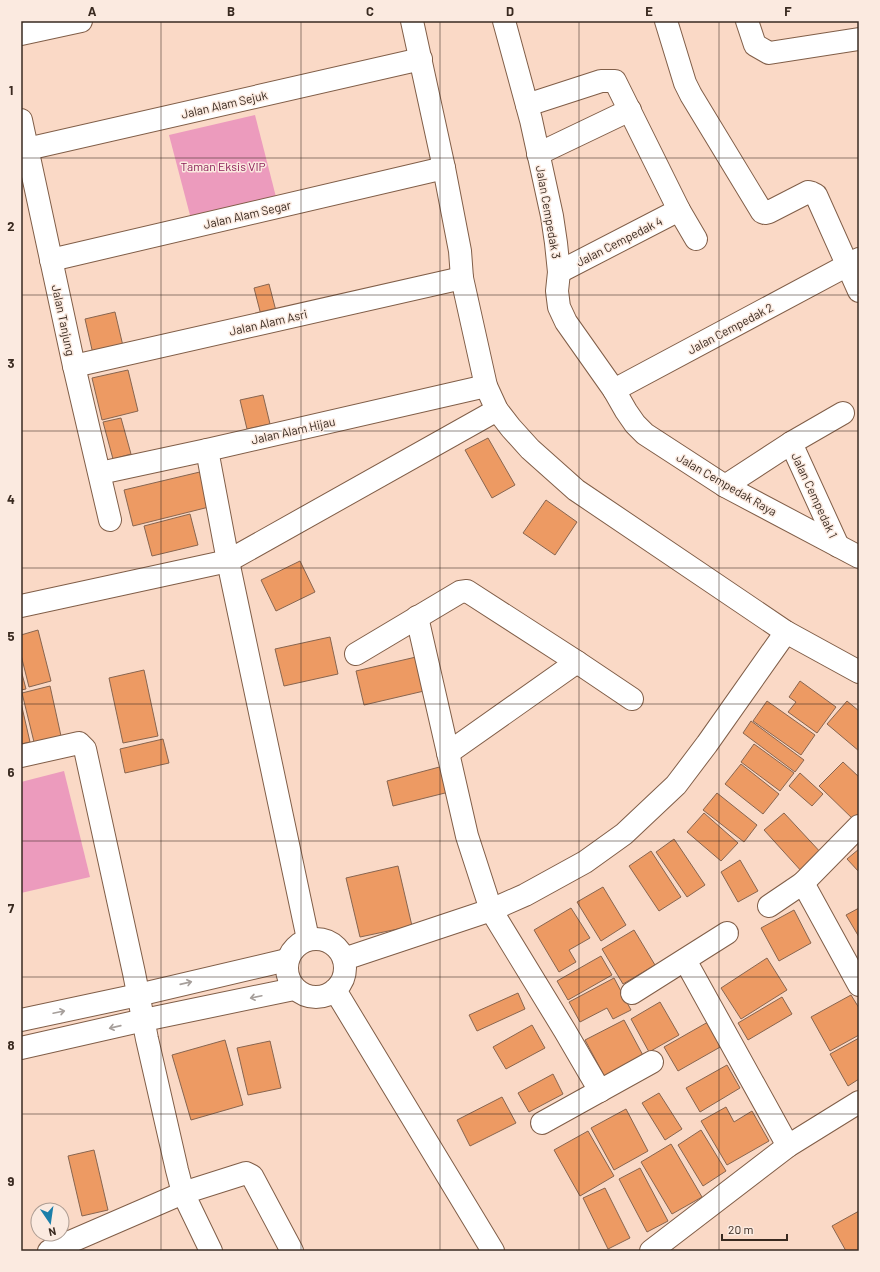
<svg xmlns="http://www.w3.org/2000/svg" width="880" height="1272" font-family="Barlow,sans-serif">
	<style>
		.green { fill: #ec9bbd }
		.building { fill: #ed9a63; stroke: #88654f }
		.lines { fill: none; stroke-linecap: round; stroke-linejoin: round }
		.minor-casing { stroke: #805e48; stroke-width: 24 }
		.minor { stroke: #fff; stroke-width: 22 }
		.oneway { stroke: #a69f9b }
		.grid { fill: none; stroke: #392a20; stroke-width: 1; stroke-opacity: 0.55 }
		.labels { text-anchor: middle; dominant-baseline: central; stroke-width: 3; stroke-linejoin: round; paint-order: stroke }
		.street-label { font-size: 12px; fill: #392a20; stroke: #fbeae0 }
		.park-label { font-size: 12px; fill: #8a1e58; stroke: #fbeae0 }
		.neatline { fill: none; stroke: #392a20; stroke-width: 1.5 }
		.grid-label { font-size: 13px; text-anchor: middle; font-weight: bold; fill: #392a20 }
	</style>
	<rect width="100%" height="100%" fill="#fad9c6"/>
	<g class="green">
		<path d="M255 115 276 197 191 219 169 135Z"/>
		<path d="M64 771 90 877 21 893V782Z"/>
	</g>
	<g class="building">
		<path d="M269 284 276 311 261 315 254 288Z"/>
		<path d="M115 312 123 346 93 354 85 319Z"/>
		<path d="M128 370 138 411 102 420 92 378Z"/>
		<path d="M263 395 270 424 247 429 240 400Z"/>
		<path d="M121 418 131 454 113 459 103 422Z"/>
		<path d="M488 438 515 485 492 498 465 450Z"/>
		<path d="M204 471 213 506 133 526 124 490Z"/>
		<path d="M546 500 577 522 555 555 523 533Z"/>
		<path d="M190 514 198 545 152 556 144 526Z"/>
		<path d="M300 561 315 592 276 611 261 580Z"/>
		<path d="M38 630 51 681 29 687 21 655V635Z"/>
		<path d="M330 637 338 674 284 686 275 649Z"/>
		<path d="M416 657 424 691 364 705 356 671Z"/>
		<path d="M21 670 26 689 21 690Z"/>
		<path d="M144 670 158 736 123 743 109 678Z"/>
		<path d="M800 681 836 707 817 733 788 712 796 702 789 697Z"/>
		<path d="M50 686 61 736 34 742 22 693Z"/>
		<path d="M767 701 815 735 801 755 753 721Z"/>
		<path d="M847 701 859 711V751L827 724Z"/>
		<path d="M21 703 30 742 21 744Z"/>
		<path d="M751 721 804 760 795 772 743 733Z"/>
		<path d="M163 739 169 763 125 773 120 749Z"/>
		<path d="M754 744 794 773 780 791 741 762Z"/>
		<path d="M843 762 859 777V818L856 822 819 786Z"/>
		<path d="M741 764 779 794 763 814 725 784Z"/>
		<path d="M447 765 453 791 393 806 387 781Z"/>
		<path d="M800 773 823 794 812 806 789 786Z"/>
		<path d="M717 793 757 825 744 842 703 810Z"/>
		<path d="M704 813 738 843 721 861 687 832Z"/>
		<path d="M784 813 823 855 803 873 764 830Z"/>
		<path d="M674 839 705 885 687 897 656 852Z"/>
		<path d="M859 849V872L847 859Z"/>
		<path d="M651 851 681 897 659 911 629 866Z"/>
		<path d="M740 860 758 891 738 902 721 872Z"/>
		<path d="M398 866 412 926 360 937 346 878Z"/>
		<path d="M603 887 626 925 601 941 577 902Z"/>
		<path d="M571 908 590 938 569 950 576 962 559 972 534 930Z"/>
		<path d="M859 908V937L846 915Z"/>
		<path d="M794 910 811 943 779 961 761 928Z"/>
		<path d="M634 930 655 965 623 984 602 949Z"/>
		<path d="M601 956 612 975 568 1000 557 981Z"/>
		<path d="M767 958 787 990 741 1019 721 988Z"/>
		<path d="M614 978 631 1010 613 1019 607 1008 580 1022 569 1002Z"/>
		<path d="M518 993 525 1009 477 1031 469 1015Z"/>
		<path d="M851 995 859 1008V1035L830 1051 811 1017Z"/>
		<path d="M782 997 792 1014 748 1040 738 1023Z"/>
		<path d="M660 1002 679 1035 649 1052 631 1019Z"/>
		<path d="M624 1020 646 1061 607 1081 585 1040Z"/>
		<path d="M708 1022 722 1046 678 1071 664 1047Z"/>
		<path d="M532 1025 545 1048 506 1069 493 1047Z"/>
		<path d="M859 1038V1079L848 1086 830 1054Z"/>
		<path d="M225 1040 243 1105 191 1120 172 1055Z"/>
		<path d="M270 1041 281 1088 248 1095 237 1048Z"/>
		<path d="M727 1065 740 1088 700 1112 686 1088Z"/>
		<path d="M553 1074 563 1094 529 1112 518 1093Z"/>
		<path d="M659 1093 682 1129 665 1140 642 1103Z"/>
		<path d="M502 1097 516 1123 470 1146 457 1120Z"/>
		<path d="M726 1107 734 1122 752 1111 769 1141 727 1165 701 1121Z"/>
		<path d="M626 1109 648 1151 614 1170 591 1128Z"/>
		<path d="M701 1130 726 1171 703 1186 678 1145Z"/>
		<path d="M588 1131 614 1176 580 1196 554 1150Z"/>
		<path d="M671 1144 702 1197 672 1214 641 1162Z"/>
		<path d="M94 1150 108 1210 82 1216 68 1156Z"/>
		<path d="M640 1168 668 1221 647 1232 619 1179Z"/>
		<path d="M605 1188 630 1238 608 1249 583 1198Z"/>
		<path d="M859 1211V1251H846L832 1226Z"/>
	</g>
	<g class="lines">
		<g class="minor-casing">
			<g id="minor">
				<path d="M412 21 444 168 460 251 462 278 486 386 497 410 511 428 530 449 576 490 786 632 859 672"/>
				<path d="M504 21 531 120 552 216 556 243 559 272 557 291 559 307 566 322 614 390 626 411 635 424 645 434 725 486 859 557"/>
				<path d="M666 21 685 83 691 95 762 212 765 213 769 212 808 192 812 193 816 195 859 291"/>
				<path d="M747 21 755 45 769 53 859 39"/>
				<path d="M21 34 81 21"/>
				<path d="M527 105 601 81H615L679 210 696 239"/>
				<path d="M21 120 74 366 110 520"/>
				<path d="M27 149 421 59"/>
				<path d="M538 154 630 110"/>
				<path d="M51 260 444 168"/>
				<path d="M559 272 679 210"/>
				<path d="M74 366 462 278"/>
				<path d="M614 390 859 259"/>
				<path d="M791 443 838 546"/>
				<path d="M207 450 228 561 308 939"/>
				<path d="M100 473 207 450 486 386"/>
				<path d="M725 486 791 443 843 413"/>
				<path d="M21 606 228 561 497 410"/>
				<path d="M417 617 467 836 491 910 565 1031 600 1091"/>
				<path d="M356 654 460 592 467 591 577 662 632 699"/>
				<path d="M448 753 577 662"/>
				<path d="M21 756 79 743 85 749 134 973 147 1039 177 1170 183 1193 211 1251"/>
				<path d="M803 883 859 985"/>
				<path d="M769 906 803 883 859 826"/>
				<circle cx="316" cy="968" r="29"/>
				<path d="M344 959 491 910 525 895 585 862 624 834 676 785 707 744 786 632"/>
				<path d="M685 960 788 1146"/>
				<path d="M335 990 493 1251"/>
				<path d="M632 993 727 933"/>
				<path d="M21 1020 138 995 287 960"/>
				<path d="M21 1048 144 1020 294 989"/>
				<path d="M542 1123 652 1062"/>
				<path d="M49 1251 183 1193 246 1173 252 1176 292 1251"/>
				<path d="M651 1251 788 1146 859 1102"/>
			</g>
		</g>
		<use href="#minor" class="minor"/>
	</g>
	<defs><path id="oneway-shaft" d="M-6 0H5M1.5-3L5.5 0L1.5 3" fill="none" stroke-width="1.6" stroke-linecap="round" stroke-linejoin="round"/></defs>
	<g class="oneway">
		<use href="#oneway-shaft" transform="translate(186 983) rotate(-13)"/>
		<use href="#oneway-shaft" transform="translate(256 997) rotate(168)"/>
		<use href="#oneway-shaft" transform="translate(59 1012) rotate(-12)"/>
		<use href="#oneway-shaft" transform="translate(115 1027) rotate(167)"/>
	</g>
	<path class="grid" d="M161 21V1251M301 21V1251M440 21V1251M579 21V1251M719 21V1251M21 158H859M21 295H859M21 431H859M21 568H859M21 704H859M21 841H859M21 977H859M21 1114H859"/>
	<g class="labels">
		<g class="street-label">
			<text transform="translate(224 104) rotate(-13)">Jalan Alam Sejuk</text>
			<text transform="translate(549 212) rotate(80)">Jalan Cempedak 3</text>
			<text transform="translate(247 214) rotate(-13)">Jalan Alam Segar</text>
			<text transform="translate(619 241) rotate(-27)">Jalan Cempedak 4</text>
			<text transform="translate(64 320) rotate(78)">Jalan Tanjung</text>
			<text transform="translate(268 322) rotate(-13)">Jalan Alam Asri</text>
			<text transform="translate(730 328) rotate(-28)">Jalan Cempedak 2</text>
			<text transform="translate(293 430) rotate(-13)">Jalan Alam Hijau</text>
			<text transform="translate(727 484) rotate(30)">Jalan Cempedak Raya</text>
			<text transform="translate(815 495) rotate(65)">Jalan Cempedak 1</text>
		</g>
		<g class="park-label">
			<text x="223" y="166">Taman Eksis VIP</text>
		</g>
	</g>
	<rect width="880" height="1272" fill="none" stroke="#fbeae0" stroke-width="44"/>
	<g transform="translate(50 1222) rotate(167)"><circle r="19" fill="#fbeae0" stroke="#ad9d93"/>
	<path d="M0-3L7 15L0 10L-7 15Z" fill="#1b7faa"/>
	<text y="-6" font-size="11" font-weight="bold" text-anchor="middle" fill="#392a20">N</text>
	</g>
	<path d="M722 1234v6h65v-6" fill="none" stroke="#392a20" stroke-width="2"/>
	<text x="728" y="1234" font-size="12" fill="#392a20" stroke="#fbeae0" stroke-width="3" paint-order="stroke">20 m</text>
	<rect x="22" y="22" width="836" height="1228" class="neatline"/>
	<g class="grid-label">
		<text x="92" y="16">A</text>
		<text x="231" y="16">B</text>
		<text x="370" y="16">C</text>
		<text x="510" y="16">D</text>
		<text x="649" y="16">E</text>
		<text x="788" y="16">F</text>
		<text x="11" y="95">1</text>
		<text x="11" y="231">2</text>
		<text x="11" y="368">3</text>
		<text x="11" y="504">4</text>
		<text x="11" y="641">5</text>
		<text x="11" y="777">6</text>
		<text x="11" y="913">7</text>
		<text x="11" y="1050">8</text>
		<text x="11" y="1186">9</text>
	</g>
</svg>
